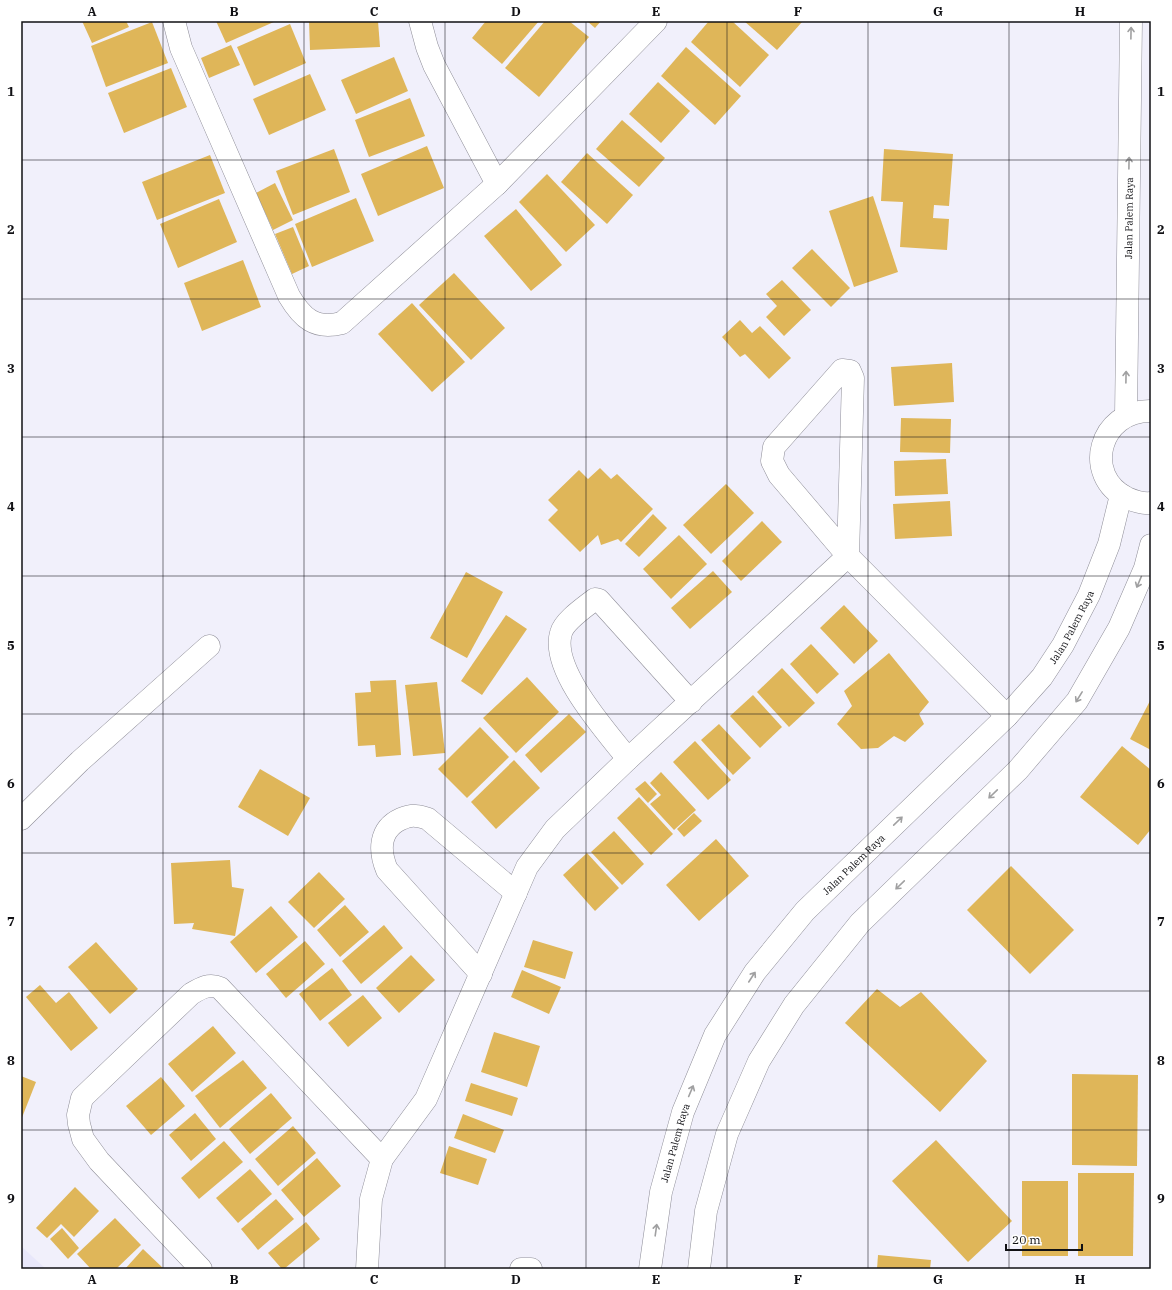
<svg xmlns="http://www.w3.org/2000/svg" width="1172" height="1290" font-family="'IBM Plex Serif',serif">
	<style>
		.built { fill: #e8e7fa }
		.building { fill: #dfb659 }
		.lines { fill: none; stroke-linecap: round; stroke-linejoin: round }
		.minor-casing { stroke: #8f8e98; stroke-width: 23 }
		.minor { stroke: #fff; stroke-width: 22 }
		.oneway { stroke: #a0a0a1 }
		.grid { fill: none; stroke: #111115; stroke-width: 1; stroke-opacity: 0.55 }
		.labels { text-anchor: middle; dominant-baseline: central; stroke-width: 4; stroke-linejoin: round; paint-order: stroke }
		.street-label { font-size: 10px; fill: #111115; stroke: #fff }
		.neatline { fill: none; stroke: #111115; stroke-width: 1.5 }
		.grid-label { font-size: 13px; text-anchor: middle; font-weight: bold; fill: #111115 }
	</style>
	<rect width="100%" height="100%" fill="#f1f0fb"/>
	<path class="built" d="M21 1246 46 1269H21Z"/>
	<g class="building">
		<path d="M82 21H126L129 27 92 43Z"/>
		<path d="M216 21H276L226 43Z"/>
		<path d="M309 21H378L380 47 310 50Z"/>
		<path d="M486 21H539L502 64 472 38Z"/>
		<path d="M545 21H569L589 37 539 97 505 68Z"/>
		<path d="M587 21H601L595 28Z"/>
		<path d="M709 21H732L769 55 740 87 691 42Z"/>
		<path d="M744 21H801L802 22 777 50Z"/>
		<path d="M152 22 168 63 106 87 91 46Z"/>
		<path d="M290 24 306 63 254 86 237 47Z"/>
		<path d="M231 45 240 65 209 78 201 58Z"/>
		<path d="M686 47 741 96 715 125 661 76Z"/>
		<path d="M394 57 408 91 356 114 341 80Z"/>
		<path d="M171 68 187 107 124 133 108 93Z"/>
		<path d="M310 74 326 110 269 135 253 99Z"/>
		<path d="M658 82 690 111 661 143 629 114Z"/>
		<path d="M410 98 425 136 369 157 355 120Z"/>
		<path d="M622 120 665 158 639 187 596 149Z"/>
		<path d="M427 146 444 188 378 216 361 174Z"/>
		<path d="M334 149 350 192 293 215 276 171Z"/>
		<path d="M884 149 953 154 949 206 934 205 933 218 949 219 947 250 900 247 903 202 881 201Z"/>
		<path d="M587 153 633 195 607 224 561 182Z"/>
		<path d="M210 155 225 193 157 220 142 182Z"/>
		<path d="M547 174 595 225 566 252 519 202Z"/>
		<path d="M275 183 293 220 273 230 256 193Z"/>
		<path d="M873 196 898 272 854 287 829 211Z"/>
		<path d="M356 198 374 241 312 267 295 224Z"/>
		<path d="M219 199 237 242 178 268 160 224Z"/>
		<path d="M516 209 562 265 531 291 484 236Z"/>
		<path d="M293 227 309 266 292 274 275 234Z"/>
		<path d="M812 249 850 288 831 307 792 268Z"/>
		<path d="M243 260 261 307 202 331 184 283Z"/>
		<path d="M454 273 505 328 471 360 419 305Z"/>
		<path d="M782 280 811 310 784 336 766 317 777 306 766 294Z"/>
		<path d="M412 303 465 362 432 392 378 334Z"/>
		<path d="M740 320 752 333 760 326 791 358 769 379 745 354 740 357 722 337Z"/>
		<path d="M952 363 954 402 894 406 891 367Z"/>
		<path d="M901 418 951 419 950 453 900 452Z"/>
		<path d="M946 459 948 494 895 496 894 461Z"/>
		<path d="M600 468 611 479 617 474 653 509 621 542 618 539 601 545 598 535 580 552 548 520 558 510 548 500 579 470 588 479Z"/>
		<path d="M726 484 754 513 711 554 683 525Z"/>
		<path d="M950 501 952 536 895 539 893 504Z"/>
		<path d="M653 514 667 528 639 557 625 544Z"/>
		<path d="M762 521 782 542 741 581 722 561Z"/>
		<path d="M679 535 707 564 671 599 643 569Z"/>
		<path d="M713 571 732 592 690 629 671 608Z"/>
		<path d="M466 572 503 592 467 658 430 638Z"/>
		<path d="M844 605 878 641 854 664 820 628Z"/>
		<path d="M506 615 527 629 482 695 461 681Z"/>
		<path d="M811 644 839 674 817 694 790 664Z"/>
		<path d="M889 653 929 702 919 714 924 724 905 742 894 736 878 748 861 749 837 724 852 706 844 691Z"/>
		<path d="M782 668 815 703 789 727 757 692Z"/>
		<path d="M527 677 559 712 516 753 483 718Z"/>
		<path d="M396 680 401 755 376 757 375 745 358 746 355 693 371 692 370 681Z"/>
		<path d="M437 682 445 753 413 756 405 685Z"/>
		<path d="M753 695 782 727 760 748 730 716Z"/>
		<path d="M1151 699V750L1130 739Z"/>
		<path d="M569 714 586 732 541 773 525 755Z"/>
		<path d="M719 724 751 758 733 775 701 740Z"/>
		<path d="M480 727 509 757 467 798 438 769Z"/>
		<path d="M695 741 731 780 708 800 673 762Z"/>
		<path d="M1122 746 1151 770V829L1138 845 1080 797Z"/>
		<path d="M514 760 540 788 496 829 471 802Z"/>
		<path d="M260 769 310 798 288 836 238 807Z"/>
		<path d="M661 772 696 810 674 830 650 804 661 795 650 783Z"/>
		<path d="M645 781 657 794 648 803 635 789Z"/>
		<path d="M639 797 673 834 651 855 617 818Z"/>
		<path d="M694 813 702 821 684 837 677 829Z"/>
		<path d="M614 831 644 864 622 885 591 852Z"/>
		<path d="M716 839 749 876 699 921 666 885Z"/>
		<path d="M587 853 619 888 595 911 563 875Z"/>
		<path d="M230 860 232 887 244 889 235 936 192 929 194 923 174 924 171 863Z"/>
		<path d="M1011 866 1074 930 1030 974 967 910Z"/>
		<path d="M319 872 345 899 314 928 288 902Z"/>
		<path d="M345 905 369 932 340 957 317 930Z"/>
		<path d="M271 906 298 937 256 973 230 942Z"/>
		<path d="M384 925 403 948 361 984 342 961Z"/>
		<path d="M533 940 573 952 565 979 524 967Z"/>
		<path d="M305 941 325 964 286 998 266 974Z"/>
		<path d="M96 942 138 989 110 1014 68 967Z"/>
		<path d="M411 955 435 980 399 1013 376 988Z"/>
		<path d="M332 968 352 995 320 1021 299 994Z"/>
		<path d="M522 970 561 987 549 1014 511 997Z"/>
		<path d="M40 985 56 1003 69 992 98 1028 71 1051 26 997Z"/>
		<path d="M877 989 900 1007 921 992 987 1061 940 1112 845 1023Z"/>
		<path d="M363 995 382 1018 348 1047 328 1023Z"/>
		<path d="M213 1026 236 1053 192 1092 168 1064Z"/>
		<path d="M494 1032 540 1046 527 1087 481 1072Z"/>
		<path d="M243 1060 267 1088 220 1128 195 1096Z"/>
		<path d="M1072 1074 1138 1075 1137 1166 1072 1165Z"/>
		<path d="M21 1076 36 1082 21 1120Z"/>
		<path d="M161 1077 185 1106 151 1135 126 1106Z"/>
		<path d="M471 1083 518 1098 512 1116 465 1101Z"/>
		<path d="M271 1093 292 1118 250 1154 229 1129Z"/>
		<path d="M195 1113 216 1139 191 1161 169 1135Z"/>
		<path d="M463 1114 504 1130 495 1153 454 1138Z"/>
		<path d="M293 1126 316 1153 278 1186 255 1159Z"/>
		<path d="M936 1140 1012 1221 968 1262 892 1181Z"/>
		<path d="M224 1141 243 1162 199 1199 181 1178Z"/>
		<path d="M449 1146 487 1159 478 1185 440 1173Z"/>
		<path d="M317 1158 341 1186 304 1217 281 1190Z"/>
		<path d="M250 1169 272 1194 238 1223 216 1198Z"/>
		<path d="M1078 1173H1134L1133 1256H1078Z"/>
		<rect x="1022" y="1181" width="46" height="75"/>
		<path d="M75 1187 99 1211 74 1237 61 1224 47 1238 36 1228Z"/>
		<path d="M276 1199 294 1219 258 1250 241 1229Z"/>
		<path d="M115 1218 141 1245 116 1269H91L77 1254Z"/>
		<path d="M306 1222 320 1239 284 1269H282L268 1253Z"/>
		<path d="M62 1228 79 1248 68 1259 50 1239Z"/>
		<path d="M143 1249 164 1269H125Z"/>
		<path d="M878 1255 931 1260 930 1269H877Z"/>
	</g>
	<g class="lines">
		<g class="minor-casing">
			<g id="minor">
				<path d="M174 21 181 48 289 296C302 318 315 330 342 323L497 184 656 21"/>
				<path d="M420 21 427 47 434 65 497 184"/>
				<path d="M1151 411C1099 410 1082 476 1127 498 1134 501 1143 504 1151 503"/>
				<path id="s1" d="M1126 416 1131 21"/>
				<path d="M628 759C607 732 550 670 561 633 564 621 585 607 595 599L599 600 691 702"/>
				<path d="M21 819 80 761 209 646"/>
				<path d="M481 974 387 870C379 851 379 829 401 819 406 817 411 815 416 816 420 816 425 818 428 819L516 893"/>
				<path d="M201 1269 99 1161 83 1139 79 1124 78 1115 82 1098 191 994C201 988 209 983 220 988L382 1159"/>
				<path d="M367 1269 371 1199 382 1159 426 1099 527 867 555 829 628 759 848 556 853 378 850 371 842 370 774 447 772 461 779 475 848 556 1007 716"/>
				<path d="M521 1269H531"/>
				<path id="s2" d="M650 1269 661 1192 683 1112 715 1035 755 972 805 911 1007 716 1042 677 1063 645 1089 595 1109 544 1121 495"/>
				<path d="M699 1269 706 1211 727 1134 759 1061 794 1005 860 923 1018 770 1077 701 1119 628 1145 568 1151 545"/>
			</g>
		</g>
		<use href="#minor" class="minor"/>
	</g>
	<defs><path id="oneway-shaft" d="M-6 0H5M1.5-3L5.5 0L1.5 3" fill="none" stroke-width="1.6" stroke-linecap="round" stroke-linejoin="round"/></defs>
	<g class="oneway">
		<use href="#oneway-shaft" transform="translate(1131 33) rotate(-89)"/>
		<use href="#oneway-shaft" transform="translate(1129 163) rotate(-89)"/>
		<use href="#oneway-shaft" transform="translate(1126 377) rotate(-89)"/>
		<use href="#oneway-shaft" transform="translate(1139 582) rotate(113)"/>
		<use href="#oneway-shaft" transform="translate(1079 697) rotate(122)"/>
		<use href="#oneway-shaft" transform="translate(993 794) rotate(136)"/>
		<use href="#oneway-shaft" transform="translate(898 821) rotate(-44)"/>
		<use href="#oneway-shaft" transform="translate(900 885) rotate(136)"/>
		<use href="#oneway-shaft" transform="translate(752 977) rotate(-57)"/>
		<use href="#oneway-shaft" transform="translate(691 1091) rotate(-67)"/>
		<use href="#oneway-shaft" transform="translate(656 1230) rotate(-82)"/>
	</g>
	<path class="grid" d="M163 21V1269M304 21V1269M445 21V1269M586 21V1269M727 21V1269M868 21V1269M1009 21V1269M21 160H1151M21 299H1151M21 437H1151M21 576H1151M21 714H1151M21 853H1151M21 991H1151M21 1130H1151"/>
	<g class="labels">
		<g class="street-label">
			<text stroke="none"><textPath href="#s1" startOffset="198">Jalan Palem Raya</textPath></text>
			<text stroke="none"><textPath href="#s2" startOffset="789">Jalan Palem Raya</textPath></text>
			<text stroke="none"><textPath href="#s2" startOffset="465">Jalan Palem Raya</textPath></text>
			<text stroke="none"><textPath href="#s2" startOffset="129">Jalan Palem Raya</textPath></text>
		</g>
	</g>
	<rect width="1172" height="1290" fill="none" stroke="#ffffff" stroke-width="44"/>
	<path d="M1006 1244v6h76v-6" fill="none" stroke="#111115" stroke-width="2"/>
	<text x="1012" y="1244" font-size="12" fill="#111115" stroke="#ffffff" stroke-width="3" paint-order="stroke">20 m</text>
	<rect x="22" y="22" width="1128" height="1246" class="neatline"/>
	<g class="grid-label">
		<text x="92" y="16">A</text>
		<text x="234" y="16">B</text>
		<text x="374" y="16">C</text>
		<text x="516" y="16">D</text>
		<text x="656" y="16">E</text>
		<text x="798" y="16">F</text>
		<text x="938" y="16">G</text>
		<text x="1080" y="16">H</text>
		<text x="11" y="96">1</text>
		<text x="1161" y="96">1</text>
		<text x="11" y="234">2</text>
		<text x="1161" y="234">2</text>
		<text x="11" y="373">3</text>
		<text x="1161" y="373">3</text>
		<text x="11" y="511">4</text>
		<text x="1161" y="511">4</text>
		<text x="11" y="650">5</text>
		<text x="1161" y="650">5</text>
		<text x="11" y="788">6</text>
		<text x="1161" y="788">6</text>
		<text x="11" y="926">7</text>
		<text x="1161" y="926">7</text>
		<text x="11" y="1065">8</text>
		<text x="1161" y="1065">8</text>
		<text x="11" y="1203">9</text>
		<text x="1161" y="1203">9</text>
		<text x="92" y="1284">A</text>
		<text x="234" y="1284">B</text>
		<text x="374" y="1284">C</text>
		<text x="516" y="1284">D</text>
		<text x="656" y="1284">E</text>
		<text x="798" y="1284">F</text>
		<text x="938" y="1284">G</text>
		<text x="1080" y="1284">H</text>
	</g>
</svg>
